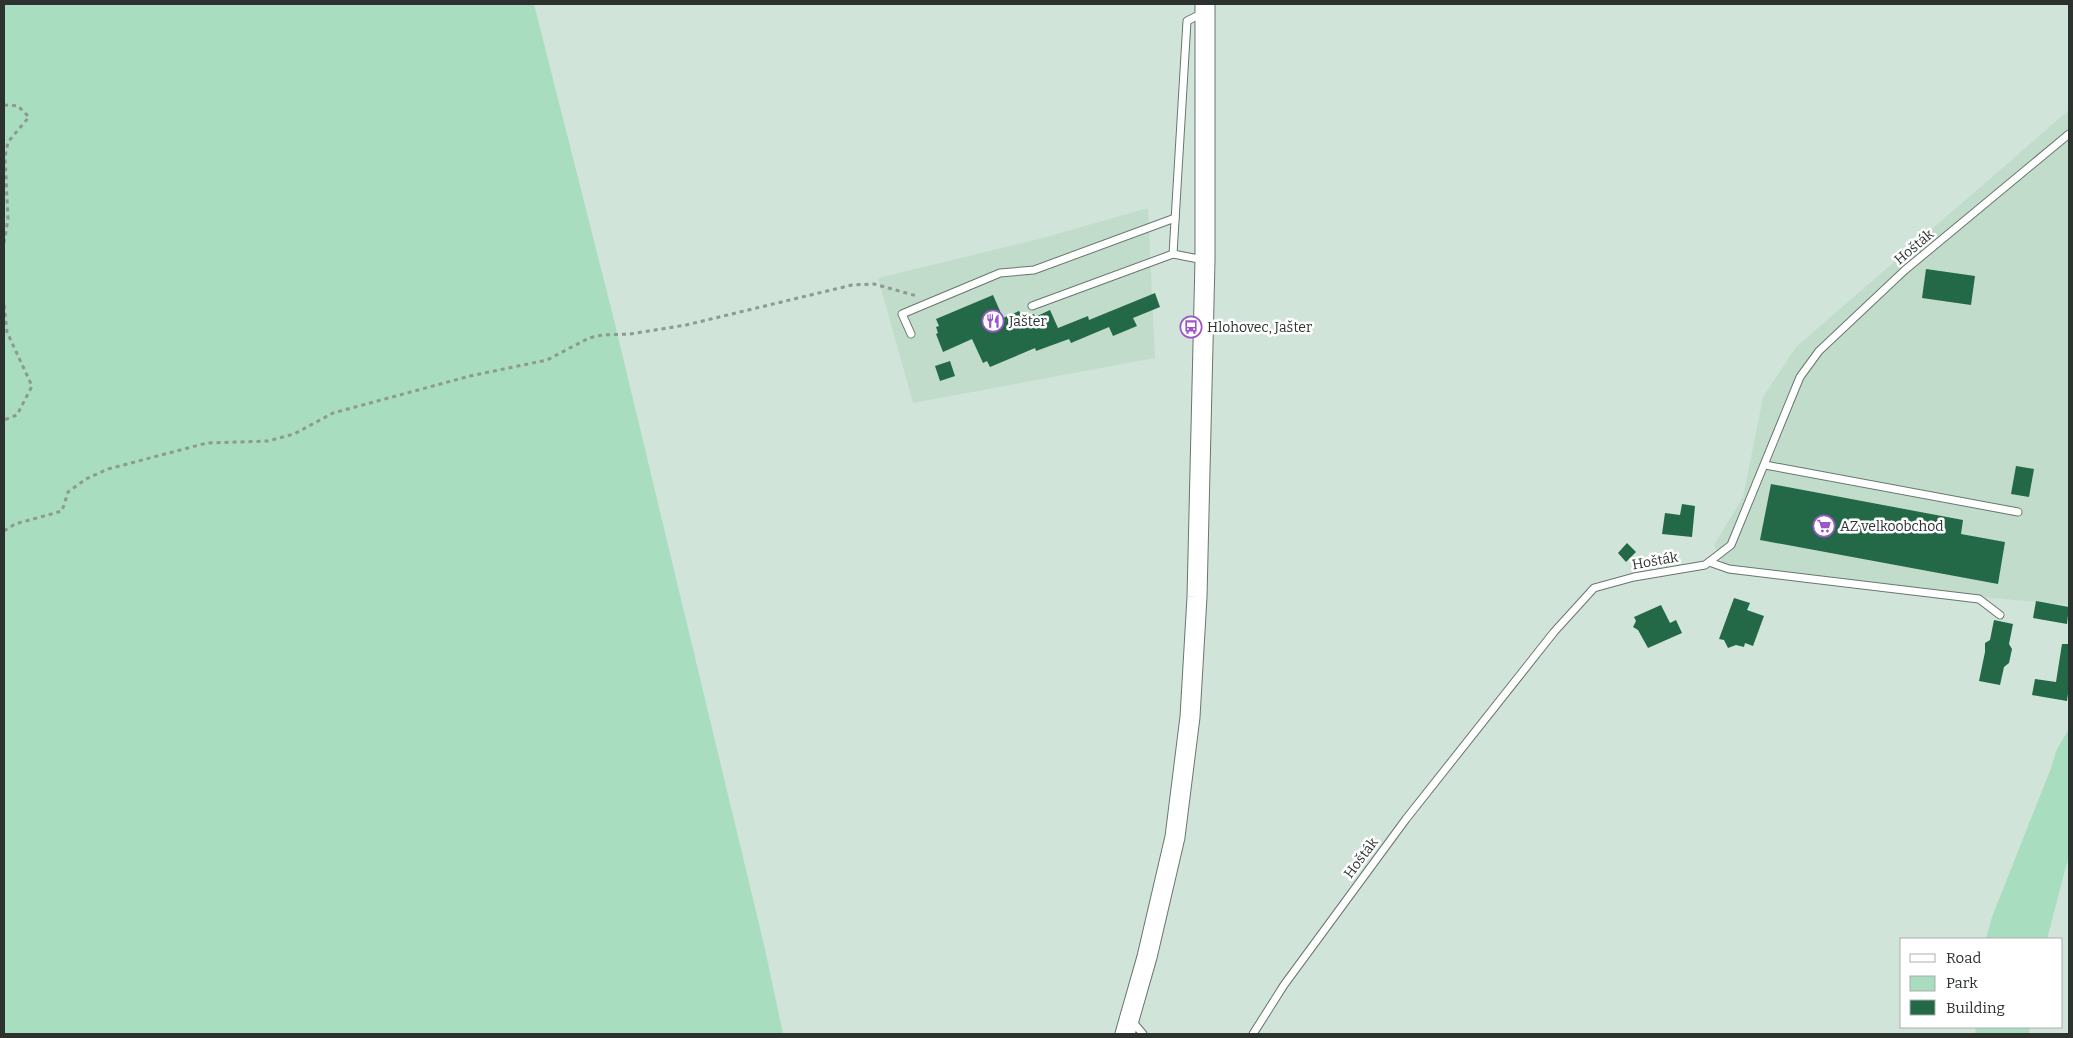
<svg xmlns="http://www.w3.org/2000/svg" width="2073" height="1038" font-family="Bitter,serif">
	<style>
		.built { fill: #c2dccc }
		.green { fill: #a9ddbf }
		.building { fill: #236847 }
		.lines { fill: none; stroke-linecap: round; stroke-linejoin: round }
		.lane-casing { stroke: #67776d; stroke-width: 9 }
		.secondary-casing { stroke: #67776d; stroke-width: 21 }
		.path { stroke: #8c9a91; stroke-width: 3; stroke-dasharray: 4 4; stroke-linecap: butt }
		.lane { stroke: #fff; stroke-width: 7 }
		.secondary { stroke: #fff; stroke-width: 19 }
		.labels { text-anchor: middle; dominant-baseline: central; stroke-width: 5; stroke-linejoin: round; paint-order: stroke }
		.street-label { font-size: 14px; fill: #2c332f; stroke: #fff }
		.poi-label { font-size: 14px; fill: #2c332f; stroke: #fff; text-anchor: start }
	</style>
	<rect width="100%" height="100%" fill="#d1e4d9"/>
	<g class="built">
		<path d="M2069 110V605L1728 574 1714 545 1743 497 1763 397 1796 347Z"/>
		<path d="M1148 208 1155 358 913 403 878 278 1039 239Z"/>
	</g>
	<g class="green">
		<path d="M4 4H534L614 320 765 949 783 1034H4Z"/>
		<path d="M2069 729V855L2047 939H1986L1992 917 2051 768 2057 749Z"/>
		<path d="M1976 1027H2030L2029 1034H1975Z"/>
	</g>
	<g class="building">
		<path d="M1926 269 1975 276 1971 305 1922 298Z"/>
		<path d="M1155 293 1160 307 1133 318 1137 326 1113 336 1109 327 1071 343 1069 339 1036 351 1035 348 990 367 987 361 983 363 972 339 943 352 936 334 938 333 936 327 939 326 936 319 993 295 1003 318 1019 311 1023 318 1034 314 1035 317 1050 310 1058 328 1088 316 1089 320Z"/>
		<path d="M950 361 955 376 940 381 935 366Z"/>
		<path d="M2016 466 2034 469 2029 497 2011 494Z"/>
		<path d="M1771 484 1963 520 1961 534 2005 542 1998 584 1760 540Z"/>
		<path d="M1682 504 1695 506 1692 537 1662 534 1665 513 1680 515Z"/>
		<path d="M1627 543 1636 552 1626 562 1618 553Z"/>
		<path d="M1734 598 1750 603 1747 610 1764 616 1753 646 1745 643 1744 647 1736 645 1728 648 1724 640 1719 639Z"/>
		<path d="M2036 601 2069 607 2067 624 2033 618Z"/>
		<path d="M1661 605 1670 623 1676 620 1682 633 1648 648 1638 630 1633 627 1636 621 1634 617Z"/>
		<path d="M1994 620 2013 624 2009 644 2012 649 2009 663 2004 667 2000 685 1979 681 1985 652V643L1990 640Z"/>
		<path d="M2062 644H2069V686L2067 701 2032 695 2035 679 2056 682Z"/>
	</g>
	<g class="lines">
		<g class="lane-casing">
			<g id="lane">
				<path d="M1173 254 1187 21 1203 13"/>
				<path d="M1032 306 1173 254 1204 260"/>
				<path d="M911 334 902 314 1000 273 1034 270 1175 218"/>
				<path d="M1765 465 2018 512"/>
				<path d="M1709 562 1729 569 1979 599 2000 615"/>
				<path d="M1132 1021 1143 1034"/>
				<path d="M1253 1034 1284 985 1406 819 1554 632 1594 588 1634 577 1705 565 1731 545 1800 377 1819 351 1905 270 2069 134"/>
			</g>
		</g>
		<g class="secondary-casing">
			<path id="secondary" d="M1125 1034 1147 957 1175 837 1190 717 1197 597 1205 260V4"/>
		</g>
		<g class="path">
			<path d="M4 105 18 106 29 117 8 142 5 157 8 219 4 243"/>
			<path d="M4 305 7 332 32 386 17 415 4 420"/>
			<path d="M4 531 15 524 62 511 68 492 86 479 108 469 207 443 268 441 294 434 333 413 470 376 547 360 589 338 602 335 630 334 686 325 852 285 874 284 917 296"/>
		</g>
		<use href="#lane" class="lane"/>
		<use href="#secondary" class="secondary"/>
	</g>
	<defs>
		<g id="restaurant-ring" transform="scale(1.125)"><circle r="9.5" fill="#fff" stroke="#9b56ca" stroke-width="1.5"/><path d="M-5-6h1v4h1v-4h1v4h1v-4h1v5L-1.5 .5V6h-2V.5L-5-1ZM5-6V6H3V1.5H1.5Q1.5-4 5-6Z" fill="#9b56ca"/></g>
		<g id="bus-ring" transform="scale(1.125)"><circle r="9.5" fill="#fff" stroke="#9b56ca" stroke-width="1.5"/><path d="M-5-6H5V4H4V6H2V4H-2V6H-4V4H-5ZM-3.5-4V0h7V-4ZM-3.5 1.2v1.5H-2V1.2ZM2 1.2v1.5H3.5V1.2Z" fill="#9b56ca"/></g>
		<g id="supermarket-ring" transform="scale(1.125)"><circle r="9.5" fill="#fff" stroke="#9b56ca" stroke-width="1.5"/><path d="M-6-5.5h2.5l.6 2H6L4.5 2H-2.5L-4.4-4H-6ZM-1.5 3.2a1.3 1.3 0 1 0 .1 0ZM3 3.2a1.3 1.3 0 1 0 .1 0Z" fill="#9b56ca"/></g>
	</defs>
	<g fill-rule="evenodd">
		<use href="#restaurant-ring" x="993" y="321"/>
		<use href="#bus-ring" x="1191" y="327"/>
		<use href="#supermarket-ring" x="1824" y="526"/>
	</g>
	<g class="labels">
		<g class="street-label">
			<text transform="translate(1914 247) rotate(-40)">Hošták</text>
			<text transform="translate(1655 561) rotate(-10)">Hošták</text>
			<text transform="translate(1361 858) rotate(-53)">Hošták</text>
		</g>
		<g class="poi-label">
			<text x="1009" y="321">Jašter</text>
			<text x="1207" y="327">Hlohovec, Jašter</text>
			<text x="1840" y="526">AZ velkoobchod</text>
		</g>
	</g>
	<rect width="2073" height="1038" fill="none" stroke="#2c332f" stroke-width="10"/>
	<rect x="1900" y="938" width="162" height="90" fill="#ffffff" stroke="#abadac"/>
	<rect x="1910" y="954" width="25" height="8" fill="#ffffff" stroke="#abadac"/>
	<text x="1946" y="963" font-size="15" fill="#2c332f">Road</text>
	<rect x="1910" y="976" width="25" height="15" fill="#a9ddbf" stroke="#abadac"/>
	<text x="1946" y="988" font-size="15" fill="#2c332f">Park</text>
	<rect x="1910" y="1000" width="25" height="15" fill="#236847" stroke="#abadac"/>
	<text x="1946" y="1013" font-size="15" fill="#2c332f">Building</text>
</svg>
